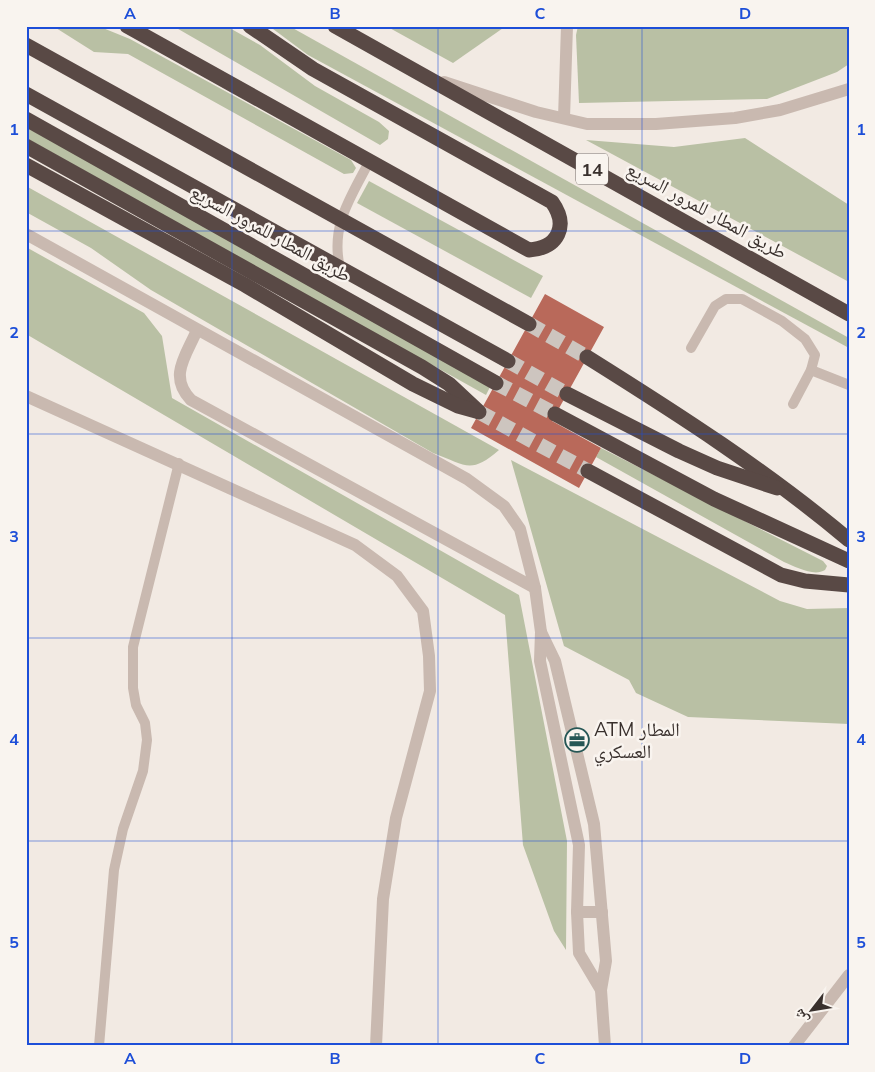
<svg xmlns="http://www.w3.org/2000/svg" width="875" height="1072" font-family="Mulish,'Noto Naskh Arabic',sans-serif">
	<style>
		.green { fill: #b9c0a4 }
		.building { fill: #b9695a }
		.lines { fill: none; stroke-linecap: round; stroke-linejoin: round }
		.motorway-tunnel { stroke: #cdc5bf; stroke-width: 15; stroke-dasharray: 15 8; stroke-linecap: butt }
		.service { stroke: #c9b9b0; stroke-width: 10 }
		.minor { stroke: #c9b9b0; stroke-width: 12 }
		.tertiary { stroke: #c9b9b0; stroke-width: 12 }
		.motorway { stroke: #594945; stroke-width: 15 }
		.grid { fill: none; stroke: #1d4ed8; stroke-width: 1; stroke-opacity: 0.55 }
		.labels { text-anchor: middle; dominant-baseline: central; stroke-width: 5; stroke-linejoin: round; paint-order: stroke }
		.shield { fill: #f9f4ef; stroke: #736b67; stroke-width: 1 }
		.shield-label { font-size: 18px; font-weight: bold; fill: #39302d }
		.street-label { font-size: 19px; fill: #39302d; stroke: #f9f4ef }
		.poi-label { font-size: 19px; fill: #39302d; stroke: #f9f4ef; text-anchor: start }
		.neatline { fill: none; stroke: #1d4ed8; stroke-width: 2 }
		.grid-label { font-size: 16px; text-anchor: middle; font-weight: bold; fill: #1d4ed8 }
	</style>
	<rect width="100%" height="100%" fill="#f2eae3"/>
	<g class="green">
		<path d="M57 26H98L130 39 351 160 356 168 353 173 344 174 128 54 94 52 56 28Z"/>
		<path d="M173 26H226L260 45 315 86 379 122 389 131 388 139 380 145Z"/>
		<path d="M269 26H289L849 338V348L308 55Z"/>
		<path d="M386 26H506L453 63Z"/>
		<path d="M578 26H849V64L837 72 767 99 579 103 576 35Z"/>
		<path d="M26 127 491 385 486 395 26 138Z"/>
		<path d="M745 138 849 205V282L586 140 674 147Z"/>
		<path d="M369 181 543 276 531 298 357 203Z"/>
		<path d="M26 186 499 450C470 475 466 465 433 453L151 290 91 248 26 212Z"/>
		<path d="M26 247 144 313 162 336 172 398 519 595 567 841 566 950 554 931 523 845 505 615 26 334Z"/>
		<path d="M601 448 823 561 827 566 825 570C814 577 796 567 784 562L596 457Z"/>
		<path d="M511 460 780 601 807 609 849 608V724L688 717 636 693 629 680 564 646Z"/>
	</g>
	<path class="building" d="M545 294 604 327 552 421 601 448 579 488 471 428Z"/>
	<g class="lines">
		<g class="motorway-tunnel">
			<path d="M529 324 587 357"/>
			<path d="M508 361 567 394"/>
			<path d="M496 383 555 414"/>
			<path d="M479 412 588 471"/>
		</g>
		<g class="service">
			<path d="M340 268C330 225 351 197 370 160"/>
			<path d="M691 348 715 306 726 299H742L782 321 805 339 815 355 811 370 793 404"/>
			<path d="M811 370 849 385"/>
			<path d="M99 1046 114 870 123 829 143 771 147 740 145 723 136 705 133 688V647L179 463"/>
		</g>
		<g class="minor">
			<path d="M26 234 467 479 504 506 520 529 535 588 541 632 540 661 579 845 577 912 579 953 601 990"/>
			<path d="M197 330C186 356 168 376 191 400L535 588"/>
			<path d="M26 396 355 545 397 576 423 611 429 656 430 691 396 818 383 899 376 1046"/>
			<path d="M541 632 555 661 594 824 606 961 601 990 605 1046"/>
			<path d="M577 912H602"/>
			<path d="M794 1046 849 975"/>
		</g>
		<g class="tertiary">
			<path d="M444 82 536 112 587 124H656L735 118 780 110 849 89"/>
			<path d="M564 118 567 26"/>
		</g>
		<g class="motorway">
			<path d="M127 26 529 250C558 248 569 226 552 202L313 69 250 26"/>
			<path d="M335 26 849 314"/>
			<path d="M26 45 529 324"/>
			<path d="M26 94 508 361"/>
			<path d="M26 119 496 383"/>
			<path d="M26 146 422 367 449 384 479 412"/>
			<path d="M26 165 245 285 413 384 458 406 476 411"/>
			<path d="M587 357C678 414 767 471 849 540"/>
			<path d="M567 394 679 451 717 468 777 488"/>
			<path d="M555 414 714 499 849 561"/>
			<path d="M588 471 781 575 805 581 849 585"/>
		</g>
	</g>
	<path class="grid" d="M232 26V1046M438 26V1046M642 26V1046M26 231H849M26 434H849M26 638H849M26 841H849"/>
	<defs>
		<g id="office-ring" transform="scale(1.25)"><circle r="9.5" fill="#f9f4ef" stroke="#265756" stroke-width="1.5"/><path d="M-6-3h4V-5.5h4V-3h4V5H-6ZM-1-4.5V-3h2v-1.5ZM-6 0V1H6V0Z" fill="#265756"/></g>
	</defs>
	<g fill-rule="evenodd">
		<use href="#office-ring" x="577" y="740"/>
	</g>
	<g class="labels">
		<rect class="shield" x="576" y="153.5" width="32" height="31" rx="4"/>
		<g class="shield-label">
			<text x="592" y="169">14</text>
		</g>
		<g class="street-label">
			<text transform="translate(707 210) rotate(29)">طريق المطار للمرور السريع</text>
			<text transform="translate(271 233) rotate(29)">طريق المطار للمرور السريع</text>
		</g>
		<g class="poi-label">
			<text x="594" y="729">ATM المطار<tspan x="594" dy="22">العسكري</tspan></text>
		</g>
	</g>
	<rect width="875" height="1072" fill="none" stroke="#f9f4ef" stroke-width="55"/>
	<g transform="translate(812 1010) rotate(239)" stroke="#f9f4ef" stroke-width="4" paint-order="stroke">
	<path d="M0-4L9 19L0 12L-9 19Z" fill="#39302d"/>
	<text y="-8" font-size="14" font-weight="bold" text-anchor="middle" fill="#39302d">ش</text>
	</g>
	<rect x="28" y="28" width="820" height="1016" class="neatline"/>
	<g class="grid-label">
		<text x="130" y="19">A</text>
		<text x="335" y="19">B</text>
		<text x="540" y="19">C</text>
		<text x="745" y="19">D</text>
		<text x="14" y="135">1</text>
		<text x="861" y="135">1</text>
		<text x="14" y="338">2</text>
		<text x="861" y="338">2</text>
		<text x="14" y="542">3</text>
		<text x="861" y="542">3</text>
		<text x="14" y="745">4</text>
		<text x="861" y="745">4</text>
		<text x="14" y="948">5</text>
		<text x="861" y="948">5</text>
		<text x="130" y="1064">A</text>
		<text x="335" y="1064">B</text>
		<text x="540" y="1064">C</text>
		<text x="745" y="1064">D</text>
	</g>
</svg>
